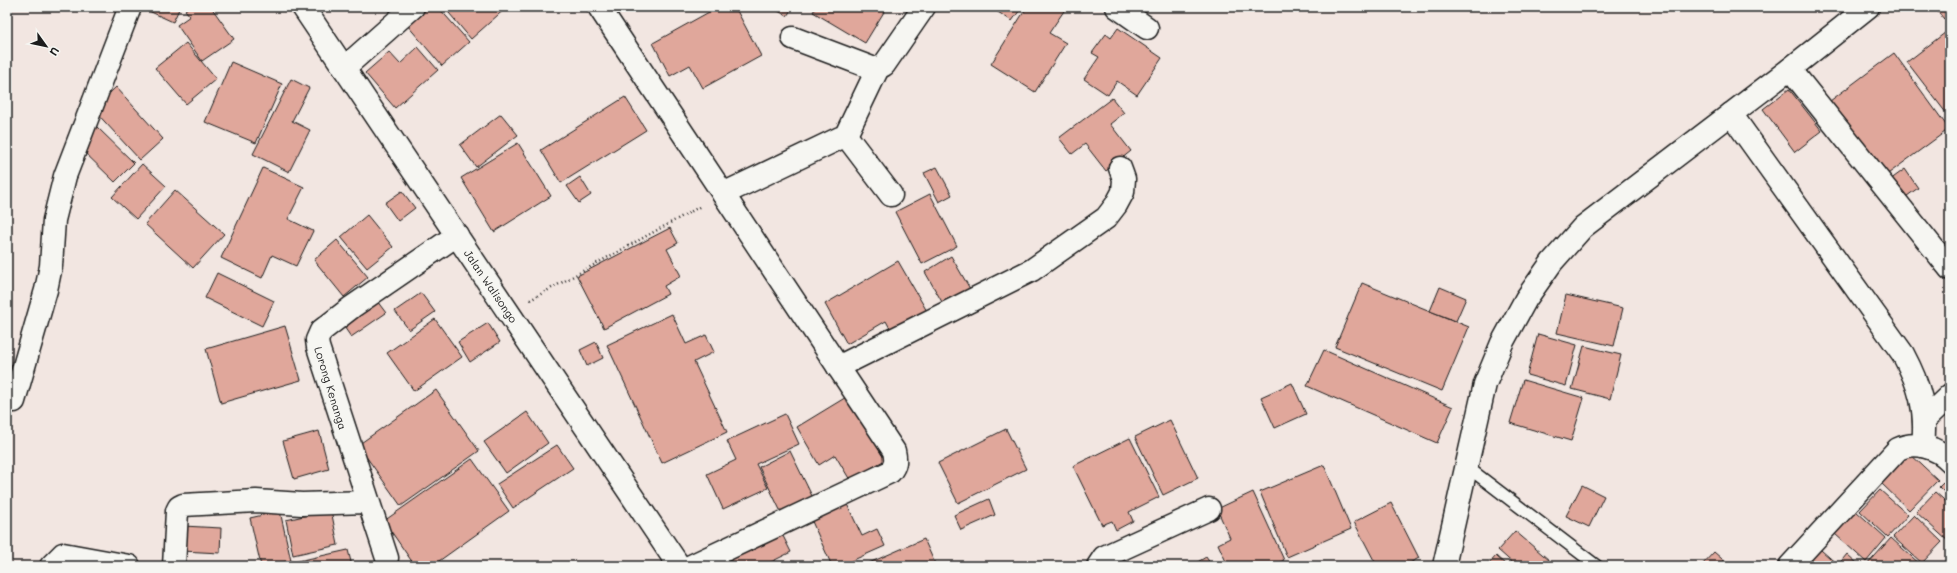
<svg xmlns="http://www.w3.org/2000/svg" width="1957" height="573" font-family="Mali,sans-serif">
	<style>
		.building { fill: #e0a79b; stroke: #1c1c1c }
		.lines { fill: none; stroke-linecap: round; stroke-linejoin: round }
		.service-casing { stroke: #1c1c1c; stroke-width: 14 }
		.minor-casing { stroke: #1c1c1c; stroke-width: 25 }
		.tertiary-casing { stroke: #1c1c1c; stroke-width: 25 }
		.path { stroke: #1c1c1c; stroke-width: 2.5; stroke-dasharray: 1 3; stroke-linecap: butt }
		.service { stroke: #f6f6f2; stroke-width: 11 }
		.minor { stroke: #f6f6f2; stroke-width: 22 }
		.tertiary { stroke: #f6f6f2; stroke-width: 22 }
		.labels { text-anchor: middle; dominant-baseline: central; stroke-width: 3.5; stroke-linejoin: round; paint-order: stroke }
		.street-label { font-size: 11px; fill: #1c1c1c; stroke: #f6f6f2 }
	</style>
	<rect width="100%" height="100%" fill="#f2e6e1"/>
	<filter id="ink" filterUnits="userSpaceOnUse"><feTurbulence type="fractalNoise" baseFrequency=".025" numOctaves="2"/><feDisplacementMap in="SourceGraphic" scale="8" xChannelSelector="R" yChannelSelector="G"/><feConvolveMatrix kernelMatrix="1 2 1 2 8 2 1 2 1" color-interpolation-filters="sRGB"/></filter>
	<g filter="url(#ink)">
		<g class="building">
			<path d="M140 7H180L173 22Z"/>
			<path d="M189 7H211L234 39 202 61 177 25 190 16 185 10Z"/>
			<path d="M428 7H438L469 42 442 66 407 25Z"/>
			<path d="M444 7H507L471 39Z"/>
			<path d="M718 7H735L761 56 703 88 690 65 670 76 653 43Z"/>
			<path d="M771 7H793L787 16Z"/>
			<path d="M816 7H887L865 43 813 12Z"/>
			<path d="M990 7H1022L1012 21Z"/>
			<path d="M1027 7 1066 8 1049 33 1066 43 1035 92 991 64Z"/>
			<path d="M1934 7H1950V13L1944 19Z"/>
			<path d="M1118 28 1162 58 1137 95 1117 81 1108 95 1084 79 1099 57 1092 53 1106 34 1111 38Z"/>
			<path d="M1950 29V118L1907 62Z"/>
			<path d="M186 43 216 79 186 104 155 68Z"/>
			<path d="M418 47 438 70 395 108 365 73 389 52 400 64Z"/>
			<path d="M1894 53 1949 129 1881 179 1826 104Z"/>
			<path d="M231 62 282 84 256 143 205 122Z"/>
			<path d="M291 79 309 88 292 121 310 130 289 172 253 154Z"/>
			<path d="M116 87 163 139 140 160 93 109Z"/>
			<path d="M1789 89 1822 131 1795 152 1763 109Z"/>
			<path d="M625 97 646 130 561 183 541 150Z"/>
			<path d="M1112 98 1124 113 1110 124 1131 151 1106 171 1085 144 1072 154 1059 138Z"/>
			<path d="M501 114 518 135 476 167 460 145Z"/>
			<path d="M97 127 134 163 115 182 78 146Z"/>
			<path d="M518 143 551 196 494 232 461 178Z"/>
			<path d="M142 164 166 186 136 219 112 197Z"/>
			<path d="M937 167 952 195 939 202 924 173Z"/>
			<path d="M263 168 304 187 288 219 313 231 296 266 272 255 262 278 221 258Z"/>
			<path d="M1905 169 1918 188 1903 199 1890 180Z"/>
			<path d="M580 177 591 195 579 203 567 186Z"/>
			<path d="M175 190 224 234 193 268 145 224Z"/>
			<path d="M402 191 415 208 398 221 385 203Z"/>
			<path d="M930 194 957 246 922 264 895 212Z"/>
			<path d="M367 215 393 247 367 268 341 237Z"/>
			<path d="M670 228 678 243 667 249 681 276 664 286 668 294 604 328 577 276Z"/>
			<path d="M337 240 368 277 344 297 314 260Z"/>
			<path d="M951 256 973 294 946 309 925 272Z"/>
			<path d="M898 261 928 313 893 334 886 321 847 344 825 304Z"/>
			<path d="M217 273 274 301 262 326 205 298Z"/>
			<path d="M1362 283 1469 327 1442 391 1335 347Z"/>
			<path d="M1440 287 1466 298 1456 321 1430 311Z"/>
			<path d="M421 293 435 312 409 330 395 311Z"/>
			<path d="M1566 295 1623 308 1614 346 1557 333Z"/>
			<path d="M374 297 386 313 351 337 340 321Z"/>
			<path d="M672 314 686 344 706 335 714 352 694 362 727 432 662 463 607 345Z"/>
			<path d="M435 319 462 357 414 391 387 353Z"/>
			<path d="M488 323 500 342 470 362 458 342Z"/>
			<path d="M285 326 301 380 221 403 206 349Z"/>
			<path d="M1538 334 1577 345 1566 386 1527 375Z"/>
			<path d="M596 342 603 358 587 366 580 350Z"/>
			<path d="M1584 346 1621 355 1610 399 1572 389Z"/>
			<path d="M1324 350 1453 407 1437 443 1307 386Z"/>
			<path d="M1523 380 1584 398 1571 441 1510 423Z"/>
			<path d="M1292 383 1306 414 1275 428 1261 397Z"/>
			<path d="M436 390 479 451 401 506 358 445Z"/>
			<path d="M848 396 885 460 850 480 835 455 819 465 797 427Z"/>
			<path d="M527 412 548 443 506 473 484 442Z"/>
			<path d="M785 414 799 444 756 464 768 488 723 509 707 474 736 460 727 441Z"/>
			<path d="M1170 420 1198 478 1163 495 1135 437Z"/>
			<path d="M1006 429 1026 469 958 503 938 463Z"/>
			<path d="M319 431 329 469 294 479 283 441Z"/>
			<path d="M1130 438 1159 497 1129 512 1133 521 1116 530 1112 521 1102 525 1073 466Z"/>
			<path d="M557 445 573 468 513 508 497 484Z"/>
			<path d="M790 451 814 500 783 516 759 467Z"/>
			<path d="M1909 453 1938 480 1909 510 1881 483Z"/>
			<path d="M472 459 509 511 432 566H415L384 521Z"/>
			<path d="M1324 465 1351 529 1287 557 1260 492Z"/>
			<path d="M1950 476V498L1939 487Z"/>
			<path d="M1582 485 1604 496 1589 527 1566 516Z"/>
			<path d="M1880 490 1908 515 1888 537 1860 511Z"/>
			<path d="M1253 492 1284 560 1273 566H1228L1218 544 1230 538 1217 509Z"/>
			<path d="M1935 492 1950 505V543L1916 512Z"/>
			<path d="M989 499 995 515 961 530 954 515Z"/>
			<path d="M846 502 862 536 877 529 885 546 840 566H832L810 517Z"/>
			<path d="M1391 503 1419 558 1404 566H1377L1354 522Z"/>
			<path d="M331 510 338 545 293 555 286 520Z"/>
			<path d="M280 511 291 561 261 566 250 518Z"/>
			<path d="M1856 511 1886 538 1866 562 1835 534Z"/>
			<path d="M1914 515 1942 542 1922 563 1893 537Z"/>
			<path d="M183 526 221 528 220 553 182 551Z"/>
			<path d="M780 530 791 552 763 566H716Z"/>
			<path d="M1515 531 1556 566H1516L1498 550Z"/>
			<path d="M1891 538 1922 566H1866Z"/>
			<path d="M924 539 936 566H870L869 563Z"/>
			<path d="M1813 543 1838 565 1847 554 1859 565 1800 566Z"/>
			<path d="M348 550 352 566H295L294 562Z"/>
			<path d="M1714 552 1730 566H1701Z"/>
			<path d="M1496 556 1507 566H1487Z"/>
			<path d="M1206 557 1212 566H1191Z"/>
		</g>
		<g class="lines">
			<g class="service-casing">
				<path id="service" d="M1466 466 1597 566"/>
			</g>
			<g class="minor-casing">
				<g id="minor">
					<path d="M599 7 894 451C896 460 896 465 890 472L691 566"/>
					<path d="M1117 7 1147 28"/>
					<path d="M793 38 872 68H878L884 65 924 7"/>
					<path d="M344 68 413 7"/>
					<path d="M1790 69 1950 269"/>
					<path d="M1731 114 1903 354C1920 386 1927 410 1923 446"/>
					<path d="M845 137 878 68"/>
					<path d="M723 194 840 138 845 137 850 141 891 195"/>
					<path d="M838 367 1032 270 1106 218 1116 205 1123 192 1124 179 1120 168"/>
					<path d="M14 401 46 290 51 266 54 220 65 176 130 7"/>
					<path d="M1925 419 1950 395"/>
					<path d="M387 558 318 347 317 340 321 331 352 307 457 235"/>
					<path d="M51 566 63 554 129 566"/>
					<path d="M174 566 177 511 179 507 183 505 256 501 302 504 368 502"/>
					<path d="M1098 566 1104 557 1209 509"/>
					<path d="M1444 566 1485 384 1502 343 1526 299 1552 262 1583 227 1790 69 1868 7"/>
					<path d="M1790 566 1898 449C1915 441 1937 447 1950 461"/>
				</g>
			</g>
			<g class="tertiary-casing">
				<path id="tertiary" d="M303 7 679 566"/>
			</g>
			<path class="path" d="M530 300 701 206"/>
			<use href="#service" class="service"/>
			<use href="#minor" class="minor"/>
			<use href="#tertiary" class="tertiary"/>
		</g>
	</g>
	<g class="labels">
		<g class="street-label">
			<text transform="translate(491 286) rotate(56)">Jalan Walisongo</text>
			<text transform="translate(331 388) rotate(73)">Lorong Kenanga</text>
		</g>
	</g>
	<rect width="1957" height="573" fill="none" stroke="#f6f6f2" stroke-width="24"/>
	<rect x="12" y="12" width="1933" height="549" fill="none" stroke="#1c1c1c" stroke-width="1.5" filter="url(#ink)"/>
	<g transform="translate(46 46) rotate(123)" stroke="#f6f6f2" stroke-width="3" paint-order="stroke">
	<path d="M0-3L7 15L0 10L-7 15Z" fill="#1c1c1c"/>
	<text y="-6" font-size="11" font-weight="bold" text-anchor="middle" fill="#1c1c1c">U</text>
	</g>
</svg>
